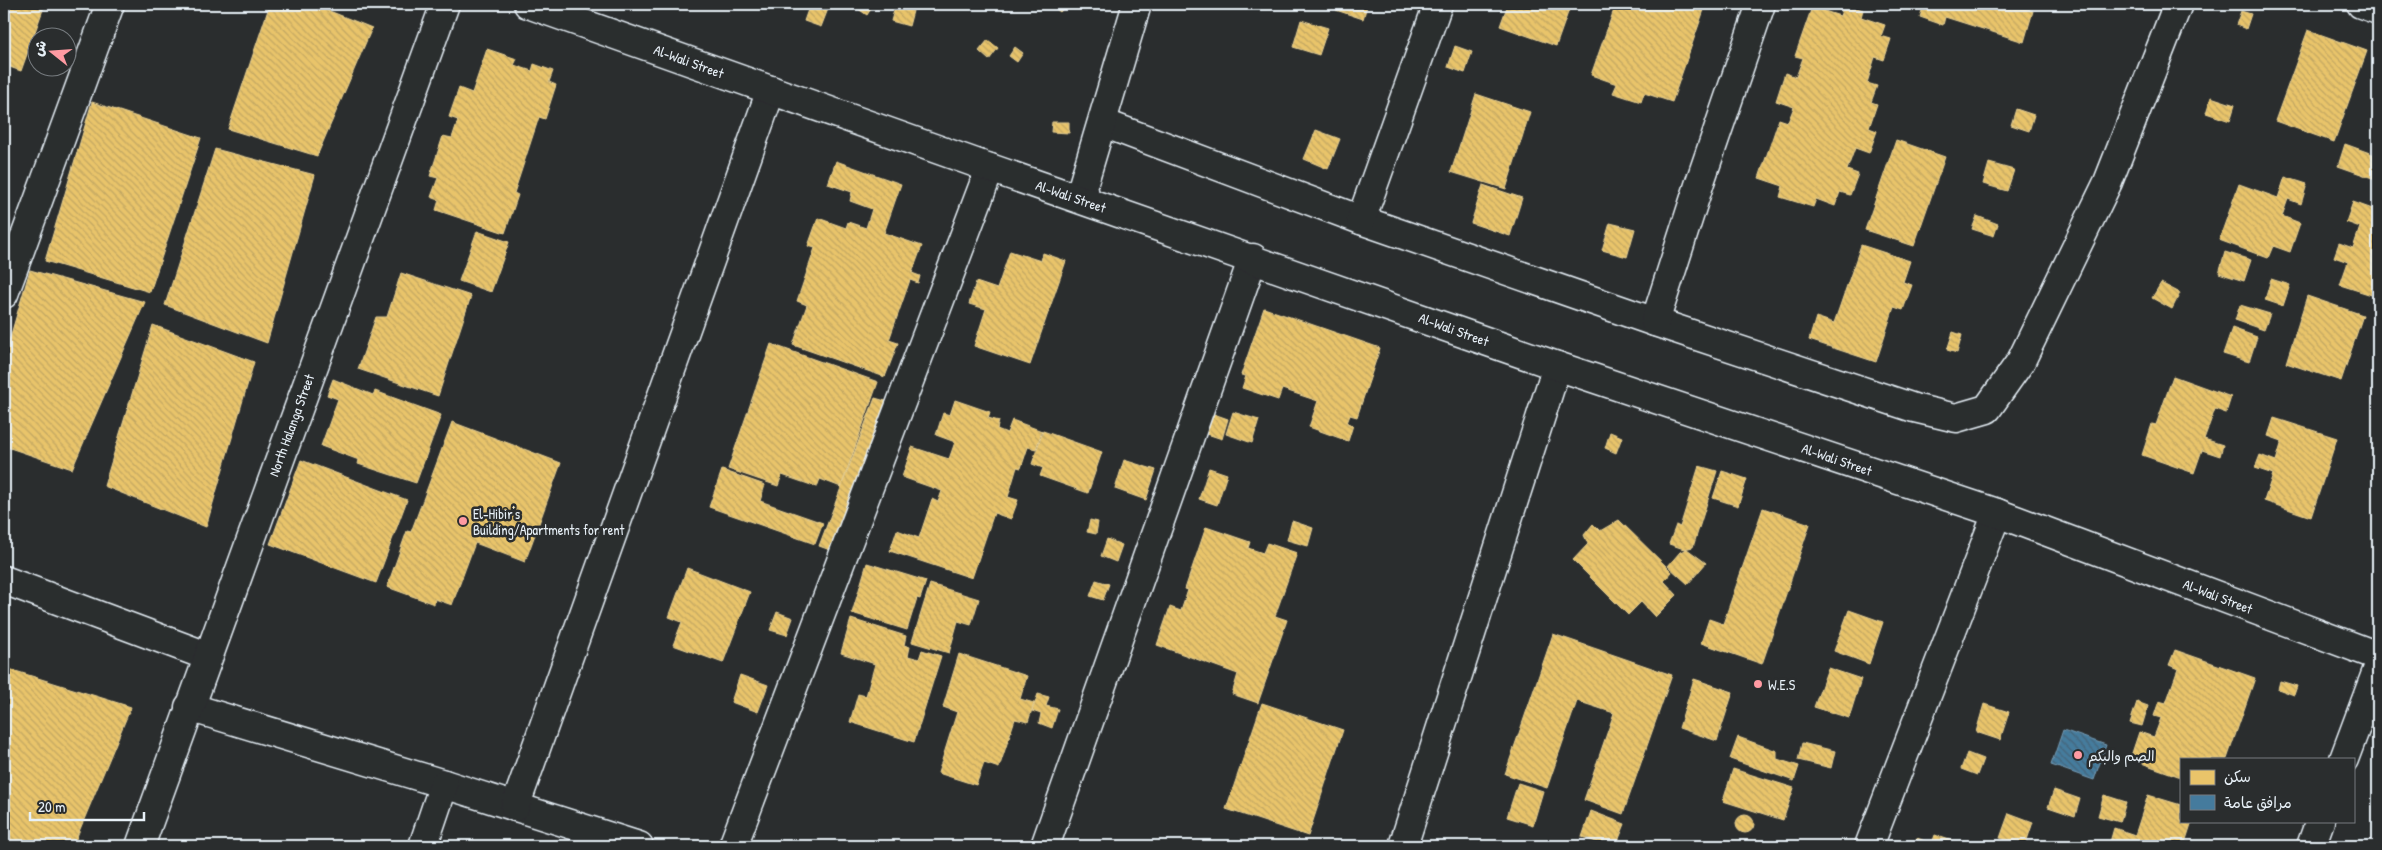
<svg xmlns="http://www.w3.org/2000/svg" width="2382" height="850" font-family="'Patrick Hand','Playpen Sans Arabic',sans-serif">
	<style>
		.homes { fill: url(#homes-back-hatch); stroke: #e9d295 }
		.public { fill: url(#public-back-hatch); stroke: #769eb8 }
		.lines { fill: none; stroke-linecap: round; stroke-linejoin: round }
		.minor-casing { stroke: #e8f1f8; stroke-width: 31 }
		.tertiary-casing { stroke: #e8f1f8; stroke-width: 31 }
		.secondary-casing { stroke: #e8f1f8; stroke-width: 31 }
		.minor { stroke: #2a2d2e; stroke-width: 28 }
		.tertiary { stroke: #2a2d2e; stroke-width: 28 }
		.secondary { stroke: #2a2d2e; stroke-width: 28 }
		.poi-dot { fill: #ff9aa2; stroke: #2a2d2e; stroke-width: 2 }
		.labels { text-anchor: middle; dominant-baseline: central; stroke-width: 5; stroke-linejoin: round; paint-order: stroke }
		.street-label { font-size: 14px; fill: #e8f1f8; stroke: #2a2d2e }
		.poi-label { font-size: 14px; fill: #e8f1f8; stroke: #2a2d2e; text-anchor: start }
	</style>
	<defs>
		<pattern id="homes-back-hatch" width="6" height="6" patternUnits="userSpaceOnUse" patternTransform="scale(1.25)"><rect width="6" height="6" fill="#e9c46a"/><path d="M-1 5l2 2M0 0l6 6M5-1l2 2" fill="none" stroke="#c0a562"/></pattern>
		<pattern id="public-back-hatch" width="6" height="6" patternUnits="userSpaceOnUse" patternTransform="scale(1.25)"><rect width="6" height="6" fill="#457b9d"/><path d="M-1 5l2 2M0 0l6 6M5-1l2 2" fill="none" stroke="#456478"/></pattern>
	</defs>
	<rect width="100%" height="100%" fill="#2a2d2e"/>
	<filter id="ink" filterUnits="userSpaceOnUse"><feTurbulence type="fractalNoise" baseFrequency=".02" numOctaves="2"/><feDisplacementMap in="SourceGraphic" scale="10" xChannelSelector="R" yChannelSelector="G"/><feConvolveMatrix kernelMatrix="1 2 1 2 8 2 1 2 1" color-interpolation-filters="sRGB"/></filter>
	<g filter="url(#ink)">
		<g class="homes">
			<path d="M4 4H45L21 71 4 65Z"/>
			<path d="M270 4H312L372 28 317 156 228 129Z"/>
			<path d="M810 4 828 9 821 27 804 21Z"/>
			<path d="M851 4H874L867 15Z"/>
			<path d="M1050 4H1067L1060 12Z"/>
			<path d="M1338 4H1362L1367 6 1363 19 1336 10Z"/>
			<path d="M1508 4H1571L1556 46 1500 26Z"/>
			<path d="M1616 4H1706L1672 102 1644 93 1641 102 1613 93 1617 84 1591 75Z"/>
			<path d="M1844 4 1863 10 1861 17 1885 25 1881 36 1891 39 1884 60 1875 57 1867 83 1877 86 1871 102 1877 104 1869 128 1877 131 1869 153 1855 148 1847 170 1858 174 1850 195 1840 192 1835 206 1816 199 1813 207 1780 197 1783 186 1759 178 1779 119 1788 122 1794 107 1776 101 1785 73 1796 77 1803 58 1795 56 1812 7 1840 16Z"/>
			<path d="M1924 4H2012L2033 11 2024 42 1945 17 1943 25 1920 17Z"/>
			<path d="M895 7 913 11 909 26 891 21Z"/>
			<path d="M2241 11 2251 14 2246 29 2236 25Z"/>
			<path d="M1301 20 1328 28 1319 55 1293 47Z"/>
			<path d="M2308 30 2367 51 2334 142 2275 121Z"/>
			<path d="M988 40 998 48 989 60 979 51Z"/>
			<path d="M1455 46 1472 52 1465 73 1448 67Z"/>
			<path d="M1015 47 1023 53 1017 62 1009 56Z"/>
			<path d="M487 49 517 59 514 65 532 71 534 64 553 71 549 82 556 85 545 119 539 117 514 193 518 195 505 233 436 210 439 200 431 197 438 178 430 176 443 136 452 138 458 120 449 117 459 88 472 93Z"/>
			<path d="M2378 62V77L2374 76Z"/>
			<path d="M1476 94 1530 112 1506 189 1451 172Z"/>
			<path d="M2211 97 2235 105 2230 121 2206 113Z"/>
			<path d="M92 102 201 138 150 292 45 261Z"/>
			<path d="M2016 109 2034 115 2029 131 2011 125Z"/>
			<path d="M1052 122H1069V133L1051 132Z"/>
			<path d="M1316 130 1340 139 1328 169 1304 159Z"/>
			<path d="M1896 140 1945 157 1914 246 1865 230Z"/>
			<path d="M2345 144 2378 156V180L2338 166Z"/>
			<path d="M215 149 315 175 267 343 165 305Z"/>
			<path d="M836 161 901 184 884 233 922 246 912 273 920 276 918 283 910 280 889 340 898 343 885 377 793 345 807 305 797 301 815 248 808 246 818 218 846 228 848 222 866 228 872 209 850 201 852 192 828 184Z"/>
			<path d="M1989 163 2014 170 2007 191 1983 184Z"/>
			<path d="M2285 177 2307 184 2301 204 2288 199 2282 216 2300 223 2290 252 2273 246 2268 258 2219 240 2239 184 2278 198Z"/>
			<path d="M1483 185 1522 198 1510 236 1471 223Z"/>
			<path d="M2353 202 2378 211 2373 231 2378 233V297L2340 285 2348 262 2334 257 2339 243 2353 248 2360 227 2346 222Z"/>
			<path d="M1977 216 1998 224 1994 236 1972 229Z"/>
			<path d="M1610 223 1635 229 1627 257 1602 250Z"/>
			<path d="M477 231 509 242 491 292 459 281Z"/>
			<path d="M1861 245 1910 261 1903 282 1912 285 1903 310 1894 307 1876 362 1809 340 1816 317 1834 323Z"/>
			<path d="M1010 251 1041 261 1043 253 1066 261 1030 365 974 346 986 309 969 304 976 282 997 289Z"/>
			<path d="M2225 252 2251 260 2244 281 2219 273Z"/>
			<path d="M30 270 145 302 72 469 4 446V358Z"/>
			<path d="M401 273 471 296 438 396 358 369 376 317H387Z"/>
			<path d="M2271 279 2290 285 2283 306 2265 300Z"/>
			<path d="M2161 283 2180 293 2172 309 2152 298Z"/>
			<path d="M2307 296 2363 315 2341 381 2286 363Z"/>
			<path d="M2240 305 2270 314 2264 330 2235 320Z"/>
			<path d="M1264 308 1380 348 1357 417 1350 415 1347 423 1353 425 1348 441 1309 427 1318 401 1282 389 1278 400 1242 388 1246 376 1241 375Z"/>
			<path d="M153 325 254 362 206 527 104 486Z"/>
			<path d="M2232 328 2257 337 2249 362 2223 354Z"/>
			<path d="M1953 332 1962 335 1957 353 1947 350Z"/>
			<path d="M771 344 878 382 841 487 820 479 817 487 782 475 778 486 728 469Z"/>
			<path d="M2173 376 2231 397 2226 413 2215 409 2204 439 2223 445 2220 456 2202 450 2194 473 2142 455 2152 424 2156 425Z"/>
			<path d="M333 379 373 395 375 391 441 415 416 483 358 464 359 460 321 446 338 399 327 395Z"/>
			<path d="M875 398 889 402 833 551 819 546Z"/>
			<path d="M955 400 990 412 988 418 999 421 997 429 1007 433 1012 420 1042 431 1036 449 1028 447 1021 468 1017 467 1008 497 1018 500 1011 519 994 513 972 578 890 551 897 530 919 538 932 499 938 502 942 491 902 477 912 447 949 459 955 442 936 435 943 413 950 415Z"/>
			<path d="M1233 412 1259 420 1252 443 1226 434Z"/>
			<path d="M1211 413 1228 419 1222 439 1204 433Z"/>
			<path d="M2274 418 2337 438 2311 517 2264 501 2273 474 2255 468 2260 455 2276 461 2282 441 2268 436Z"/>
			<path d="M452 422 561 463 525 562 475 543 452 605 435 599 434 604 387 587 407 531 411 532Z"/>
			<path d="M1043 431 1102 452 1088 493 1040 476 1043 468 1032 464Z"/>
			<path d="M1610 432 1622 437 1616 453 1605 448Z"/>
			<path d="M301 460 407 500 376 583 270 544Z"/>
			<path d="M1124 460 1156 470 1146 500 1115 489Z"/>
			<path d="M1699 466 1717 471 1693 547 1684 549 1669 544 1676 525 1680 527Z"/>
			<path d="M1209 468 1227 474 1217 505 1199 499Z"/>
			<path d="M722 470 765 485 760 501 823 523 815 544 709 507Z"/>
			<path d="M1722 471 1747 479 1738 506 1713 498Z"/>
			<path d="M1763 508 1810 524 1762 664 1701 643 1709 619 1723 624Z"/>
			<path d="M1090 520 1098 522 1096 534 1087 532Z"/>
			<path d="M1619 520 1672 572 1664 581 1677 595 1655 617 1641 602 1628 615 1573 560 1588 544 1584 535 1593 524 1600 531Z"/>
			<path d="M1292 521 1313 528 1308 546 1287 540Z"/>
			<path d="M1206 527 1250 542 1248 548 1263 553 1267 543 1297 553 1275 616 1287 620 1258 703 1232 694 1238 674 1157 645 1170 607 1181 611 1188 590 1185 589Z"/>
			<path d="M1107 539 1122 545 1116 562 1101 556Z"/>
			<path d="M1687 549 1706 563 1688 584 1668 566 1680 552Z"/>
			<path d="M867 563 926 581 920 599 917 598 907 630 852 613Z"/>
			<path d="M687 568 750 592 723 663 673 645 682 622 669 617Z"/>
			<path d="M1096 580 1109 584 1103 600 1090 596Z"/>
			<path d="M930 584 979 599 971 625 958 621 949 653 912 642Z"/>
			<path d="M1849 610 1883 622 1869 664 1834 651Z"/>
			<path d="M777 612 793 618 787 635 770 630Z"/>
			<path d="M851 619 906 636 904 645 910 647 908 656 919 659 922 650 941 656 914 742 850 722 858 694 866 696 875 664 841 653Z"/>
			<path d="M1553 634 1672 675 1623 814 1584 800 1614 713 1577 701 1547 788 1505 774Z"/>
			<path d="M2175 650 2255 678 2227 759H2181V777L2130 759 2139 732 2154 737 2161 718 2154 716 2159 701 2166 703 2178 669 2169 665Z"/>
			<path d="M959 654 1027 676 1020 699 1034 703 1028 722 1015 719 999 768 984 763 976 785 938 773 957 712 943 707Z"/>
			<path d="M4 667 9 669 4 683Z"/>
			<path d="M1828 668 1861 679 1849 718 1814 707Z"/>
			<path d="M9 669 131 707 73 846H4V688Z"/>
			<path d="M740 675 768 685 758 712 731 702Z"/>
			<path d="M1694 679 1733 692 1717 741 1679 728Z"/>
			<path d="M2280 681 2297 686 2294 695 2278 689Z"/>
			<path d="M1038 694 1049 697 1046 706 1058 709 1052 728 1039 723 1041 714 1032 711Z"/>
			<path d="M2137 702 2148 706 2142 726 2130 723Z"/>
			<path d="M1262 703 1343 730 1308 836 1226 809Z"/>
			<path d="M1984 704 2009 712 2000 740 1976 732Z"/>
			<path d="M1738 737 1777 751V759L1799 766 1794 781 1730 759Z"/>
			<path d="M1802 743 1835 751 1831 768 1798 760Z"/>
			<path d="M1967 753 1983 759 1977 775 1961 769Z"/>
			<path d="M1733 769 1794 788 1783 820 1723 801Z"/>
			<path d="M1518 783 1543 791 1533 825 1507 817Z"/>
			<path d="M2054 790 2080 799 2075 816 2048 807Z"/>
			<path d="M2104 795 2126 802 2120 822 2098 816Z"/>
			<path d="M2148 795 2181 805V821H2192L2184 846H2123L2110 842 2114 828 2135 835Z"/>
			<path d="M1591 811 1625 824 1616 846H1608L1582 837Z"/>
			<path d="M2009 813 2033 822 2025 846 2000 838Z"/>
			<circle cx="1745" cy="824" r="9"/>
			<path d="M1935 835 1955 842 1953 846H1931Z"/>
			<path d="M1917 838 1930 843 1929 846H1914Z"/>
			<path d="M507 842 521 846H506Z"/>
		</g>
		<path class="public" d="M2063 730 2106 745 2094 780 2051 765Z"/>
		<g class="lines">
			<g class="minor-casing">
				<g id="minor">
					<path d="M2361 4 2378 10"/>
					<path d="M1103 123 1361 220 1655 322 1914 408 1956 418 1987 409 2021 361 2108 182 2178 4"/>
					<path d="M1086 201 1083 185 1137 4"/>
					<path d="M1361 220 1438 4"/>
					<path d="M4 294 110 4"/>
					<path d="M1655 322 1700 182 1761 4"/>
					<path d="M4 580 207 656"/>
					<path d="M189 707 444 784 639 846"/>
					<path d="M2344 759 2378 668"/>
					<path d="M515 807 771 90"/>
					<path d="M423 846 444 784"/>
					<path d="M733 846 990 168"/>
					<path d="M1045 846 1253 258"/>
					<path d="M1403 846 1557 366"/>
					<path d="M1869 846 1997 513"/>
					<path d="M2311 846 2320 821"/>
				</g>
			</g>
			<g class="tertiary-casing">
				<path id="tertiary" d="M140 846 445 4"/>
			</g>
			<g class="secondary-casing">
				<path id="secondary" d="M528 4 990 168 1557 366 1997 513 2378 656"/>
			</g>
			<use href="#minor" class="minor"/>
			<use href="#tertiary" class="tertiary"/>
			<use href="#secondary" class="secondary"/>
		</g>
	</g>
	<g class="poi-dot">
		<circle cx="463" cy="521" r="5"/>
		<circle cx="1758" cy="684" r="5"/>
		<circle cx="2078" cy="755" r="5"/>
	</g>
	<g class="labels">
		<g class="street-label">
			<text transform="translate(689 61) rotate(20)">Al-Wali Street</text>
			<text transform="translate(1071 196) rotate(19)">Al-Wali Street</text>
			<text transform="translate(1454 329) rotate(20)">Al-Wali Street</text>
			<text transform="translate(291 425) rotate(-70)">North Halanga Street</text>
			<text transform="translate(1837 459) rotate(19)">Al-Wali Street</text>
			<text transform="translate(2218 596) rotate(21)">Al-Wali Street</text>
		</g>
		<g class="poi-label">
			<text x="473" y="513">El-Hibir's<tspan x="473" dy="16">Building/Apartments for rent</tspan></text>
			<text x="1768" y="684">W.E.S</text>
			<text x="2088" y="755">الصم والبكم</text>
		</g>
	</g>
	<rect width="2382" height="850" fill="none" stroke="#2a2d2e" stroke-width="20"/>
	<rect x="10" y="10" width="2362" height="830" fill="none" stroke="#e8f1f8" stroke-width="2" filter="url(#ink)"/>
	<rect x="2180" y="758" width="175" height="65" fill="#2a2d2e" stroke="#767b7f"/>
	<rect x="2190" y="770" width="25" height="15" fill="#e9c46a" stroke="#767b7f"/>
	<text x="2224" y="782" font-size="15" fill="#e8f1f8">سكن</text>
	<rect x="2190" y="795" width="25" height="15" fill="#457b9d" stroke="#767b7f"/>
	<text x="2224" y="808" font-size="15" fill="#e8f1f8">مرافق عامة</text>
	<g transform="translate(52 52) rotate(287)"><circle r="24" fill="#2a2d2e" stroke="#767b7f"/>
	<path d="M0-4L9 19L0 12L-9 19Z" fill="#ff9aa2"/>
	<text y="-8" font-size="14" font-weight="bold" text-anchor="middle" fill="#e8f1f8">ش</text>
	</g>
	<path d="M30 812v8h114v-8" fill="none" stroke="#e8f1f8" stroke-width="2.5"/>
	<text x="38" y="812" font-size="15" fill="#e8f1f8" stroke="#2a2d2e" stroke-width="4" paint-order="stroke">20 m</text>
</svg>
